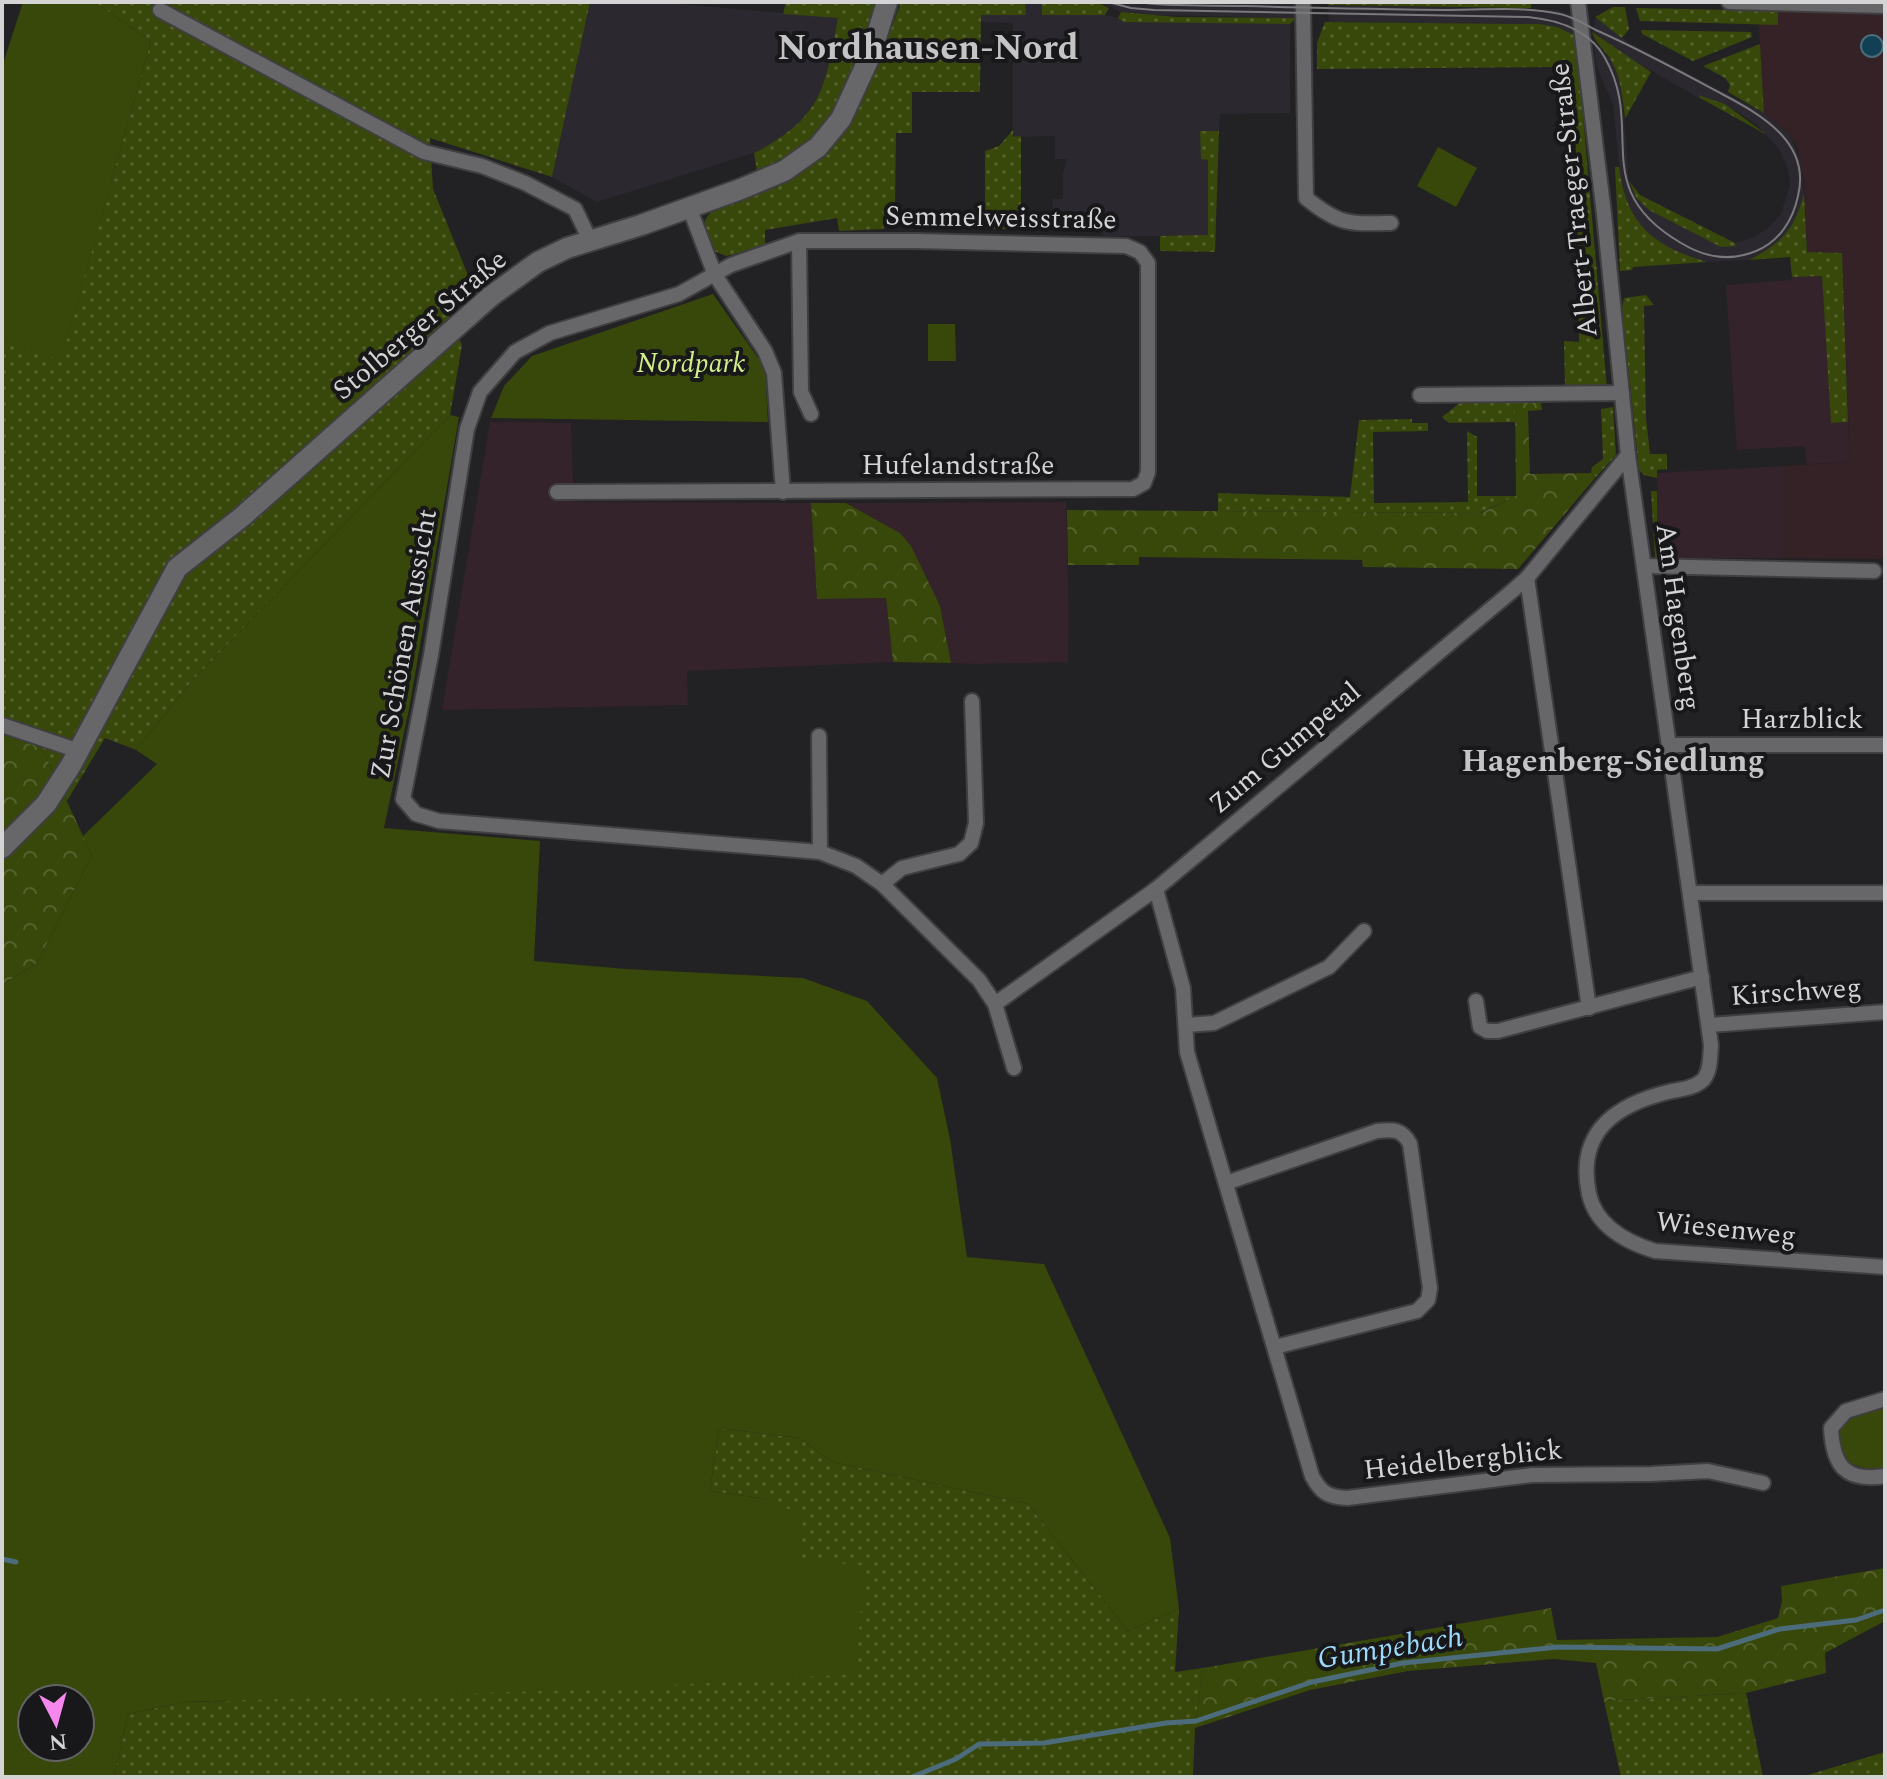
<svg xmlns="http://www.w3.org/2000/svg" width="1887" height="1779" font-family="Spectral,serif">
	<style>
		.built { fill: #2b282f }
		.industrial { fill: #34232a }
		.medical { fill: #352227 }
		.grass { fill: url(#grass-dots) }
		.forest { fill: url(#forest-crowns) }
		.green { fill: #38470a; fill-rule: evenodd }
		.water { fill: #114054; stroke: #4c6c7b; stroke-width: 2 }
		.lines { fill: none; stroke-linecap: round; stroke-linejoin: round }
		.stream { stroke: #4c6c7b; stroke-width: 5 }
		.street-casing { stroke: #3f3f41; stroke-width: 18 }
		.secondary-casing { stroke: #3f3f41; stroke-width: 24 }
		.street { stroke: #676669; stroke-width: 14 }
		.secondary { stroke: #676669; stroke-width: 20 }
		.tram { stroke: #7a797b; stroke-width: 2 }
		.labels { text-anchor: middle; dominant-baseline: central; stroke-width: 8; stroke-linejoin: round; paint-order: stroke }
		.street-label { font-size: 28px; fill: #d4d4d5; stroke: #18181a }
		.park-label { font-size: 28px; font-style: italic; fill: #d0ed88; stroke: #18181a }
		.water-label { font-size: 30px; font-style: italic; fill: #9bdafb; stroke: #18181a }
		.quarter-label { font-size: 32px; font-weight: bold; fill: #c4c3c6; stroke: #18181a }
		.district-label { font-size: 36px; font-weight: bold; fill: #c4c3c6; stroke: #18181a }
	</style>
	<defs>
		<pattern id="grass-dots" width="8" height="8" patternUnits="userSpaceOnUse" patternTransform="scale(2)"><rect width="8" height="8" fill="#38470a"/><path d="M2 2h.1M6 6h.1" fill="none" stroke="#54612d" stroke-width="1.8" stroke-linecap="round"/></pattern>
		<pattern id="forest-crowns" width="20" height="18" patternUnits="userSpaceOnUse" patternTransform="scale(2)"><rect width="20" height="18" fill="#38470a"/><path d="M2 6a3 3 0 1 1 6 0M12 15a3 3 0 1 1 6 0" fill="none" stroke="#54612d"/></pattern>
	</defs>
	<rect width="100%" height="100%" fill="#222123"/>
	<g class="built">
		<path d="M590 2H657L838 18 827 80 805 118 783 138 754 153 597 202 552 177Z"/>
		<path d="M1025 2H1042L1043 15H1105L1125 20 1290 24V113L1220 114 1219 131H1200L1208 159V236H1103V213L1053 216V199H1063V172L1067 159H1055V136L1013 137V23L981 22V14L1025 15Z"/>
		<path d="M1099 2 1295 4 1296 18 1146 15 1121 12Z"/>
		<path d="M1328 5 1557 10 1570 14 1576 36 1557 27 1539 24 1329 22Z"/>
		<path d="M1596 18 1628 42 1764 113 1790 135 1801 162 1804 193 1799 214 1787 233 1774 247 1749 260 1707 262 1684 255 1657 241 1635 220 1625 201 1621 186 1613 104 1596 66 1593 38 1613 63 1622 90 1629 181 1636 197 1736 246 1735 243 1754 237 1768 228 1781 214 1790 184 1788 169 1779 149 1756 124 1725 104 1697 97 1624 55 1592 32Z"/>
	</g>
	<g class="industrial">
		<path d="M1822 276 1832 423 1848 422 1850 462 1807 464 1804 446 1737 450 1726 285 1791 280 1792 277Z"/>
		<path d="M490 422 571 423 574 502 811 503 817 599 886 598 893 662 687 671 688 705 442 710Z"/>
		<path d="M1785 466 1786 558H1658L1657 473Z"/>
		<path d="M1066 502 1069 618 1068 662 976 664 951 663 940 606 900 533 847 503Z"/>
	</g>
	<path class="medical" d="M1758 11 1885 15V559L1786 558 1785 466 1850 462 1842 254 1807 252 1804 179 1798 149 1790 135 1764 113Z"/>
	<g class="grass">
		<path d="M94 2H590L552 177 430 138 433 189 472 285 444 306 462 345 450 415 191 682 136 750 105 738 67 801 42 748 2 735V341L61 359 151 41Z"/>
		<path d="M786 2H876C859 57 843 123 791 155 780 161 768 166 757 171L754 153C822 118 825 89 838 18L783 14Z"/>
		<path d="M901 2H1025L1026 15H981L980 92H912V133H896L895 206 883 229 839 231 837 218 765 230V247L726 256 712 250 703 233 705 220 714 208 769 188 807 167 843 127 879 62Z"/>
		<path d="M1042 2H1097L1109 8 1105 15H1042Z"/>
		<path d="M1328 2 1531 4V8L1328 5Z"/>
		<path d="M1613 7H1625L1629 29 1622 38 1595 17Z"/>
		<path d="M1636 8 1778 11V25L1640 21Z"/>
		<path d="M1121 12 1177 17 1296 18 1290 24 1124 22 1118 18Z"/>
		<path d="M1325 22 1539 24 1557 27 1576 36 1607 388H1565L1564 341 1579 342 1575 89 1569 67 1317 69V43Z"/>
		<path d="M1641 30 1751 32 1752 37 1693 61 1642 34Z"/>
		<path d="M1592 32 1651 72 1625 119C1623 99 1621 78 1611 60 1605 50 1595 43 1592 32Z"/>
		<path d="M1760 44 1764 113 1728 92 1730 85 1725 78 1703 66Z"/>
		<path d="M1698 95 1725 104 1767 135 1700 98Z"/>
		<path d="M1013 130V137L1021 136V229H985V151L999 146Z"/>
		<path d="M1200 131H1219L1215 252 1160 251V236L1208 235V160L1201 159Z"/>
		<path d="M1615 167H1619C1626 224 1653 246 1707 262L1633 267 1632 270 1620 271Z"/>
		<path d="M1629 181 1640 195 1735 243 1736 246 1721 247 1649 210 1636 197Z"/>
		<path d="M1804 193 1807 252 1842 253 1848 422 1831 423 1822 276 1792 277 1790 257 1749 260C1782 243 1795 229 1804 193Z"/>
		<path d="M1646 295 1654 305 1644 306 1646 418 1650 454H1667V469L1657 470V478L1644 475 1639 470 1622 308 1624 298Z"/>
		<path d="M1461 402 1515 403V422L1449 423 1442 417Z"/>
		<path d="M1613 407 1616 455 1596 477 1591 473 1592 467 1603 459 1601 409Z"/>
		<path d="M1412 419V423H1428V431L1373 432 1374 503 1468 502 1467 431 1477 437V496H1516L1480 513 1218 511V493L1350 497 1359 420Z"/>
		<path d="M1651 491H1657L1658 558H1655Z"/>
		<path d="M719 1428 799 1438 833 1462 1028 1504 1128 1631 1179 1609 1175 1672 1203 1668 1195 1728 1193 1777H114L128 1714 183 1702 225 1701 801 1559 767 1499 710 1491Z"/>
		<path d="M1746 1693 1763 1777H1621L1604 1701Z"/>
		<path d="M1885 1752V1777H1801Z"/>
	</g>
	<g class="forest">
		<path d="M1515 403H1541L1542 410 1528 411 1530 474 1591 473 1596 477 1518 569 1363 567 1362 560 1139 557V565H1068L1067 510 1481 513 1516 496Z"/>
		<path d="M811 503H846L900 533 911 546 940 606 951 663 893 662 886 598 817 599Z"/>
		<path d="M2 735 42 748 92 855 37 963 2 985Z"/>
		<path d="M1885 1568V1621L1825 1653 1826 1673 1746 1693 1604 1701 1596 1663 1554 1659 1408 1671 1310 1690 1195 1728 1203 1668 1551 1608 1557 1640 1717 1637 1778 1618 1782 1601 1781 1586Z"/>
	</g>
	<g class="green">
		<path d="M23 2H94L151 41 61 360 2 341V67Z"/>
		<path d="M1438 147 1477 168 1456 207 1417 186Z"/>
		<path d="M713 294 765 368 768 422 491 418 504 386 532 356Z"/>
		<path d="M928 324H955L956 361H928Z"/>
		<path d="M450 415 459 417 410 704 384 828 540 841 534 961 626 969 803 978 867 1001 937 1078 950 1139 967 1257 1044 1264 1170 1538 1179 1609 1128 1631 1028 1504 833 1462 799 1438 719 1428 710 1491 767 1499 803 1516 801 1559 865 1566 855 1674 606 1689 183 1702 128 1714 114 1777H2V985L37 963 92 855 83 836 157 764 136 750 191 682ZM32 1699H80V1747H32Z"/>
		<path d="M1885 1406V1469C1855 1469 1840 1465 1837 1433L1853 1416Z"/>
	</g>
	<circle class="water" cx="1872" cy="46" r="11"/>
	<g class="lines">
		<g class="stream">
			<path d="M2 1559 16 1562"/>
			<path d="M878 1777H879"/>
			<path d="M912 1777 956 1759 979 1744 1044 1743 1166 1723 1196 1721 1312 1682 1403 1663 1558 1647 1717 1649 1780 1629 1856 1620 1885 1610"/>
		</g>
		<g class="street-casing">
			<g id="street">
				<path d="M1303 2 1306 198C1339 225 1349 224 1391 223"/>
				<path d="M1578 2 1604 214 1628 455 1711 1045C1710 1056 1711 1071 1703 1080 1693 1089 1680 1089 1668 1092 1615 1105 1576 1132 1589 1194 1596 1226 1626 1242 1655 1251L1885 1267"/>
				<path d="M1729 2 1885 6"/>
				<path d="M160 10 424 152 482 166 525 183 575 209 590 240"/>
				<path d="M689 207 715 275 765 351 774 373 783 492"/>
				<path d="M799 241 801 392 811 414"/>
				<path d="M1420 395 1622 393"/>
				<path d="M557 492 1133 489 1144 483 1148 472V263L1140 252 1126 246 916 241H799L731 265 679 294 550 333 515 352 480 392 467 429 431 655 403 799 416 814 439 821 820 852 856 866 882 884 979 980 995 1004 1014 1068"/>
				<path d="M1645 566 1874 571"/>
				<path d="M1527 578 1589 1008"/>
				<path d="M2 725 79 751"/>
				<path d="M819 736 820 852"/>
				<path d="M1670 745H1885"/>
				<path d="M882 884 902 868 959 854 971 843 976 823 972 701"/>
				<path d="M1156 889 1183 988 1187 1052 1312 1476C1321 1493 1328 1497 1347 1498L1532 1475 1651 1474 1708 1471 1763 1483"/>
				<path d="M1690 893H1885"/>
				<path d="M1476 1001 1480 1027 1487 1031H1498L1702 977"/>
				<path d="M995 1004 1156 889 1511 592 1527 578 1628 455"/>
				<path d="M1186 1025 1214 1023 1329 967 1364 931"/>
				<path d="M1710 1025 1885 1012"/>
				<path d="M1226 1183 1377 1131C1393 1129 1402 1129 1410 1144L1430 1288 1428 1300 1417 1311 1275 1347"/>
				<path d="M1885 1399 1846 1411 1831 1428C1833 1466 1845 1482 1885 1476"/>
			</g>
		</g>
		<g class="secondary-casing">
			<path id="secondary" d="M2 848 46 804 71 765 177 568 243 516 491 296 538 262 567 248 641 225 741 189 784 171 818 147 841 119 871 54 887 2"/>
		</g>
		<use href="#street" class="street"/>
		<use href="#secondary" class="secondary"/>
		<path class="tram" d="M1108 2 1131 8 1154 10 1528 17C1558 20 1589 29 1605 58 1646 130 1587 188 1681 243 1704 257 1730 262 1756 251 1779 242 1793 220 1798 196 1811 143 1762 115 1722 94 1681 72 1641 50 1598 31 1586 25 1574 17 1560 14 1526 6 1480 10 1445 10 1378 9 1312 8 1245 6 1209 5 1172 7 1136 2"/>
	</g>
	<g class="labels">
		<g class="street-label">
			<text transform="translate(1574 200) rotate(-96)">Albert-Traeger-Straße</text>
			<text transform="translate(1001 218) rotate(1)">Semmelweisstraße</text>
			<text transform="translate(420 325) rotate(-40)">Stolberger Straße</text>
			<text x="958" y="465">Hufelandstraße</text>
			<text transform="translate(1678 617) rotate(82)">Am Hagenberg</text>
			<text transform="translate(404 644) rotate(-80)">Zur Schönen Aussicht</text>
			<text x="1802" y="719">Harzblick</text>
			<text transform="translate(1285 748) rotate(-40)">Zum Gumpetal</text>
			<text transform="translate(1796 992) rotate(-4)">Kirschweg</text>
			<text transform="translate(1726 1229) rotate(6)">Wiesenweg</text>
			<text transform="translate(1463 1460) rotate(-6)">Heidelbergblick</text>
		</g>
		<g class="park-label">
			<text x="691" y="363">Nordpark</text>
		</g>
		<g class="water-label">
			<text transform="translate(1390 1648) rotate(-9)">Gumpebach</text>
		</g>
		<g class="quarter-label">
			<text x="1613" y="761">Hagenberg-Siedlung</text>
		</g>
		<g class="district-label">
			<text x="928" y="48">Nordhausen-Nord</text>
		</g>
	</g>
	<rect width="1887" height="1779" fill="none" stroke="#d4d4d5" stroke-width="8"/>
	<g transform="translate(56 1723) rotate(174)"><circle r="38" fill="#18181a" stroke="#636365" stroke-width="2"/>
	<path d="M0-6L14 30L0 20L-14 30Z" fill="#f688ed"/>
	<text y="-12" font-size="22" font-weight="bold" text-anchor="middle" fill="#d4d4d5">N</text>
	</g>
</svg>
